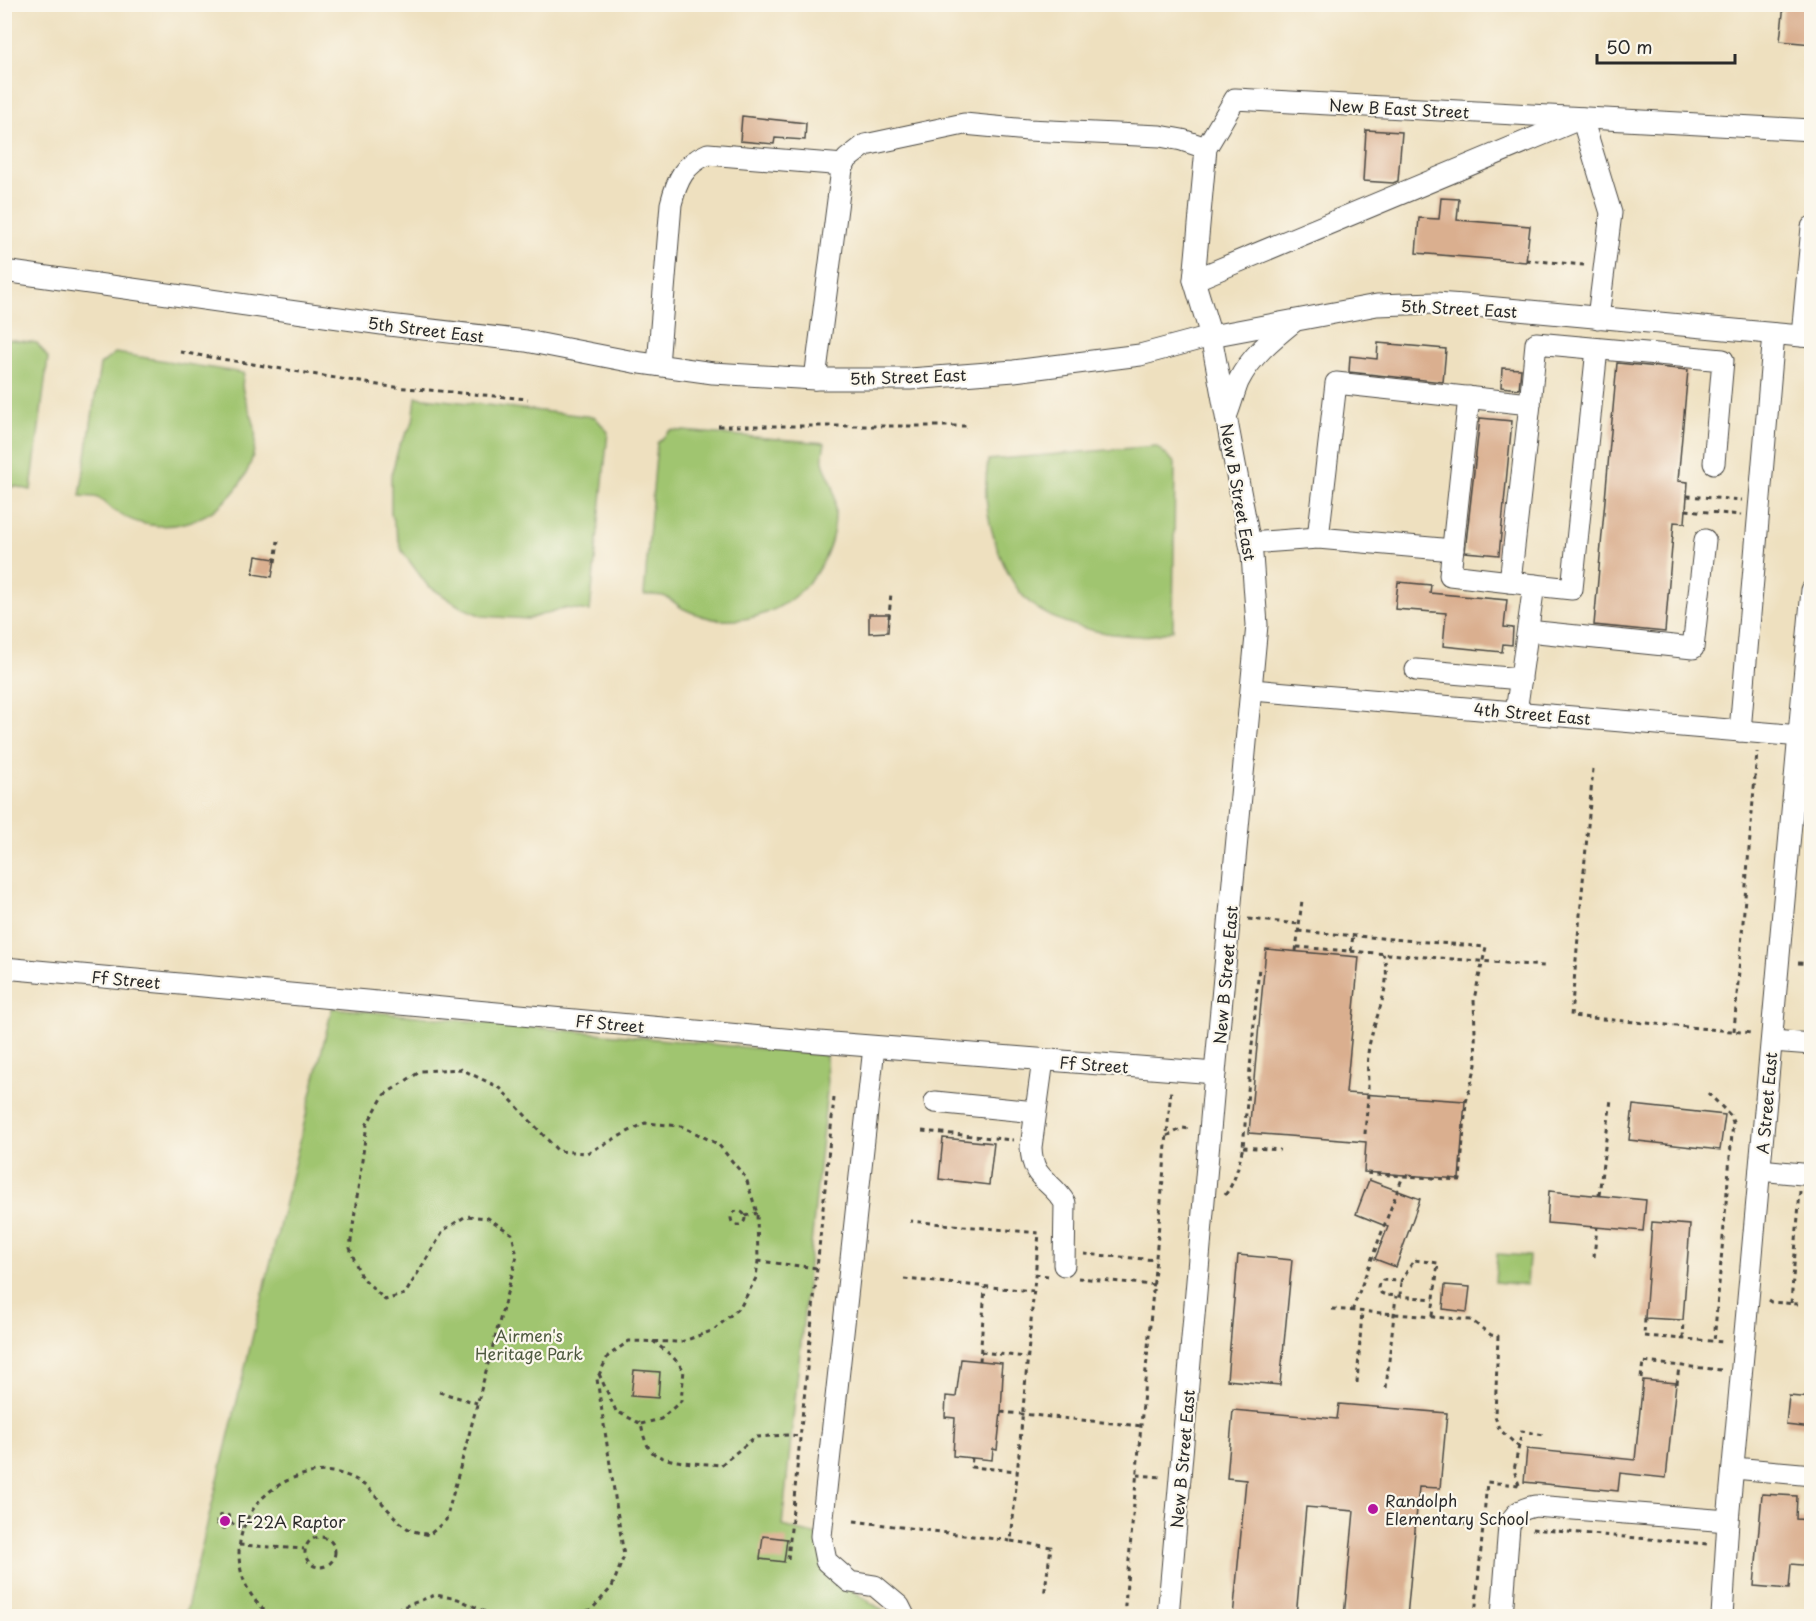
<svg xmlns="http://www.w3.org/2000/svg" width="1816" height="1621" font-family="'Playpen Sans',sans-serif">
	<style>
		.green { fill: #a0c56f; stroke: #66784d; stroke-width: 1.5 }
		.building { fill: #daaf8f }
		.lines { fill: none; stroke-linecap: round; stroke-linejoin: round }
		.minor-casing { stroke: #484641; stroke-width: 23 }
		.path { stroke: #484641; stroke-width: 3; stroke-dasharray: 4.5 4.5; stroke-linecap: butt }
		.minor { stroke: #fff; stroke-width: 21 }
		.poi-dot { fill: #b5179e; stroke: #fbf7ec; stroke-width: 2 }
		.labels { text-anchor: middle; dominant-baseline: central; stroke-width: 4.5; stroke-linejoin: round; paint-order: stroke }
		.street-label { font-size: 16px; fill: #2b2b2b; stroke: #fbf7ec }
		.park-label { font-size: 16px; fill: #4e593f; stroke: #fbf7ec }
		.poi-label { font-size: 16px; fill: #2b2b2b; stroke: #fbf7ec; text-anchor: start }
	</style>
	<rect width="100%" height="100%" fill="#fbf7ec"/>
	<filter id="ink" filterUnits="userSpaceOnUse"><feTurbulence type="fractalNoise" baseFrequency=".0167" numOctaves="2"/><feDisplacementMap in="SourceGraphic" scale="12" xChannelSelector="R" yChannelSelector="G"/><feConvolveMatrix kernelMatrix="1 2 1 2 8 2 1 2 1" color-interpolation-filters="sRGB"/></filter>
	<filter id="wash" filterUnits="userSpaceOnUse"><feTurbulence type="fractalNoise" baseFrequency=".008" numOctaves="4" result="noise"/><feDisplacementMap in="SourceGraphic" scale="24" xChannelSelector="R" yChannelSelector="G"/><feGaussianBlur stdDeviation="1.35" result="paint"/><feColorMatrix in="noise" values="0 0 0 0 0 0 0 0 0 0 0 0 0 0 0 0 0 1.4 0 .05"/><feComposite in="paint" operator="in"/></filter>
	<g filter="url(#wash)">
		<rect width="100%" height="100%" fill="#eee0bf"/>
		<g class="green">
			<path d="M5 339 37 343 48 358 31 490 14 486 5 490Z"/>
			<path d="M115 353 244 373C243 378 241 385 243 391 247 410 258 421 255 444 249 494 201 532 151 525 140 524 125 518 116 512 110 508 105 501 98 498 93 496 85 497 80 496L100 365Z"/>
			<path d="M416 397 595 417 608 432 590 611 564 608 528 619 482 616 459 606 427 585 402 551 391 514V476L399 446 413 422Z"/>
			<path d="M671 430 825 443C824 448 822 455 823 461 824 470 831 478 833 486 835 493 835 502 835 509 837 571 784 624 722 620 709 619 694 614 682 608 676 604 670 598 663 596 657 595 650 595 644 595L657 443Z"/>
			<path d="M1156 446 1175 463 1173 630C1150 639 1124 636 1100 632 1077 627 1046 618 1029 602 1005 580 988 529 986 497 985 485 987 472 988 460Z"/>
			<path d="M332 1008 826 1055 827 1090 782 1526 821 1536 856 1593 882 1610V1616H185Z"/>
			<path d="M1497 1254 1529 1256 1527 1285 1495 1282Z"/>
		</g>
		<g id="blocks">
			<g class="building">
				<path d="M1784 4H1812V44L1780 41Z"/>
				<path d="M742 116 806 123 805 140 775 138 774 144 740 141Z"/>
				<path d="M1366 130 1402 132 1398 181 1393 183 1363 181Z"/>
				<path d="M1441 198 1459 199 1457 220 1530 226 1526 262 1416 253 1419 218 1439 219Z"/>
				<path d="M1378 343 1446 349 1443 382 1349 372 1350 356 1377 359Z"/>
				<path d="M1617 363 1688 370 1678 481 1688 482 1687 496 1685 523 1674 522 1665 632 1594 625Z"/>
				<path d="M1502 368 1521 369 1519 389 1501 387Z"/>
				<path d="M1480 418 1512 421 1499 555 1465 552Z"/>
				<path d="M256 556 275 559 272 577 253 574Z"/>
				<path d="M1398 582 1431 585 1430 593 1507 600 1504 627 1513 628 1512 645 1503 644 1502 652 1443 646 1446 613 1395 609Z"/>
				<path d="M869 614H889L888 632 869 633Z"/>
				<path d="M1266 949 1359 957 1346 1093 1465 1101 1459 1179 1364 1172 1366 1142 1249 1133Z"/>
				<path d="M1633 1105 1725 1115 1720 1150 1629 1140Z"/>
				<path d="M943 1138 994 1143 989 1185 939 1179Z"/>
				<path d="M1369 1180 1420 1199 1396 1267 1375 1259 1388 1227 1356 1214Z"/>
				<path d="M1549 1191 1646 1200 1643 1231 1547 1223Z"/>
				<path d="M1652 1222 1690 1225 1683 1320 1645 1318Z"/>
				<path d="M1238 1255 1292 1260 1280 1385 1227 1380Z"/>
				<path d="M1445 1285 1470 1287 1467 1312 1443 1309Z"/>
				<path d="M961 1359 1002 1363 1001 1374H1003L1001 1412 997 1450 993 1449 992 1460 953 1456 955 1418 945 1417 946 1396 956 1397Z"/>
				<path d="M634 1370 660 1372 658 1398 631 1396Z"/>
				<path d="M1643 1380 1676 1383 1666 1478 1620 1473 1618 1491 1524 1482 1527 1449 1635 1460Z"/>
				<path d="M1789 1396 1812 1398V1428L1786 1425Z"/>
				<path d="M1339 1404 1447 1413 1440 1488 1419 1487 1407 1617H1344L1354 1511 1306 1507 1296 1617H1233L1246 1480 1227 1478 1233 1410 1337 1419Z"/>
				<path d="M1762 1494 1797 1496 1796 1519 1812 1520V1566L1791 1564 1789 1589 1754 1586Z"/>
				<path d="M763 1536 787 1539 784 1562 760 1559Z"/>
			</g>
		</g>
	</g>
	<g filter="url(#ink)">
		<use href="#blocks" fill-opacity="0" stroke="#484641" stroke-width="1.5"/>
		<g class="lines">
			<g class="minor-casing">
				<g id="minor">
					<path d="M4 271 389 325 526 341 634 362 713 373 815 379H910L1014 371 1140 355 1211 336 1377 305 1435 303 1464 305 1812 337"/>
					<path d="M1194 280 1582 118 1611 213 1598 318"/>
					<path d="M1802 336 1812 227"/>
					<path d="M658 365 671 204C677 180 684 164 708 154L844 165"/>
					<path d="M815 379 842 169 847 159 865 145 964 124 1028 130 1160 136 1182 140 1206 148"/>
					<path d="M1469 397 1450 575 1510 582"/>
					<path d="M1530 404 1536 343 1723 360 1714 463"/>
					<path d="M1227 414C1231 404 1234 392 1238 382 1250 357 1272 339 1293 322"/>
					<path d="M1250 543 1318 538"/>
					<path d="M1453 550 1318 538 1336 383 1530 404 1510 582 1534 585 1516 712"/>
					<path d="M1534 585 1572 589 1597 349"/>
					<path d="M1528 631 1693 648 1705 540"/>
					<path d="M1416 670 1521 679"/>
					<path d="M1252 690 1812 737"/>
					<path d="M1740 731 1774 334"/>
					<path d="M4 968 806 1041 1215 1073"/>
					<path d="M1772 1041 1812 1044"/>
					<path d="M874 1047 821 1536 826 1561 850 1582 875 1586 899 1606 904 1616"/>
					<path d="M1043 1060 1031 1147C1032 1181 1051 1179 1065 1203L1064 1265"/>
					<path d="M935 1102 1035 1112"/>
					<path d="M1760 1170 1812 1175"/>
					<path d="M1734 1468 1812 1475"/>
					<path d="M1168 1616 1215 1073 1257 625 1252 555 1211 336 1194 280 1206 148 1235 99 1812 130"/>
					<path d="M1502 1616 1509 1526C1515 1512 1521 1509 1535 1506L1728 1521"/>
					<path d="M1722 1616 1728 1521 1812 590"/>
				</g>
			</g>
			<g class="path">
				<path d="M1526 260 1584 265"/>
				<path d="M180 352 384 386 528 399"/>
				<path d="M718 426H966"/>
				<path d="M1687 496 1742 500"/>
				<path d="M1686 510 1741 515"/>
				<path d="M275 562 278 541"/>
				<path d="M889 618 891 592"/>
				<path d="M1593 769 1571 1016 1752 1033"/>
				<path d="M1248 919 1299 924"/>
				<path d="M1298 931 1486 947 1474 999 1476 1065 1466 1102 1460 1180 1363 1173"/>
				<path d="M1297 947 1544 966"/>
				<path d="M1296 951 1302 900"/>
				<path d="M1351 951 1353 935"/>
				<path d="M1798 963 1812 964"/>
				<path d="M1734 1031 1757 752"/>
				<path d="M1708 1093 1730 1115 1733 1122 1714 1342"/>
				<path d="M922 1131 1013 1140"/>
				<path d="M1365 1134C1366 1119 1368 1103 1368 1087 1368 1077 1367 1065 1368 1054 1371 1021 1395 987 1383 954"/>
				<path d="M1167 1136 1183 1128 1190 1129"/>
				<path d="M1243 1147 1280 1150"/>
				<path d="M1225 1195C1237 1179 1238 1165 1243 1147L1259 967"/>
				<path d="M1599 1195 1611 1099"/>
				<circle cx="738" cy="1218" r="7"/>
				<path d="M745 1216 757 1213"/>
				<path d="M1084 1254 1156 1260"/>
				<path d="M1594 1257 1597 1227"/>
				<path d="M758 1261 817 1268"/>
				<path d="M1035 1274 1048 1276"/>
				<path d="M1078 1278 1154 1285"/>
				<path d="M904 1279 1033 1291"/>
				<path d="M1400 1296 1401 1281"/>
				<path d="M1768 1300 1771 1302 1798 1304"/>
				<path d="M1791 1303 1800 1191"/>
				<path d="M1332 1309 1471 1320 1491 1335 1498 1336 1495 1416 1499 1429 1519 1447"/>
				<path d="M1352 1311 1403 1176"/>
				<path d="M1432 1316 1438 1263 1414 1260 1401 1281 1383 1280 1379 1283 1378 1288 1381 1293 1386 1295 1434 1299"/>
				<path d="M1645 1319 1644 1336 1724 1342"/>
				<path d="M1683 1339 1684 1322"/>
				<path d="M981 1352 1027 1357"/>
				<path d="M980 1361 985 1287"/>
				<path d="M599 1374 616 1411 641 1424C643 1434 645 1443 651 1451 663 1464 704 1463 721 1465L755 1437 789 1435 800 1436"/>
				<path d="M1641 1378 1643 1362 1722 1370"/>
				<path d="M1357 1383 1362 1311"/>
				<path d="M1677 1384 1679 1366"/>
				<path d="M1386 1388 1396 1296"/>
				<path d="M439 1392 477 1403"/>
				<path d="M1001 1412 1142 1426"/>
				<path d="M641 1424 661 1419 681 1401 684 1370 672 1356 653 1341"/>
				<path d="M972 1458 971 1467 1017 1471"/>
				<path d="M1137 1475 1162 1477"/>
				<path d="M1519 1485 1514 1470 1522 1431 1544 1435"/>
				<circle cx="224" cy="1521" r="7"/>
				<path d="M854 1521 1011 1541 1039 1233 910 1221"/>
				<path d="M230 1523 242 1527"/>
				<path d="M1452 1523 1483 1526"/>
				<path d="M1532 1529 1707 1544"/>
				<circle cx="320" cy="1552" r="15"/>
				<path d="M1011 1541 1051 1547 1044 1596"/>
				<path d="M239 1545 304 1549"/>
				<path d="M788 1559 834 1098"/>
				<path d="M271 1616C218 1575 234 1499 296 1477 308 1473 319 1470 332 1472 371 1477 380 1507 407 1528 413 1532 423 1533 429 1535L446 1520 517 1256 512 1234 488 1218 466 1216 444 1230 405 1294 385 1300 360 1275 350 1248 367 1124 384 1095 421 1071 461 1069 500 1088 558 1151 587 1153 645 1123 681 1126 718 1144 746 1178 757 1213 758 1261 756 1278 741 1306 714 1330 681 1342 629 1341 608 1356 597 1379 624 1556 612 1587 592 1609 576 1616"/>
				<path d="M379 1616 435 1595 458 1599 494 1616"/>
				<path d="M1124 1616 1171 1089"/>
				<path d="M1475 1616 1487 1482 1519 1485"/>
			</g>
			<use href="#minor" class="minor"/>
		</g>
	</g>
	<g class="poi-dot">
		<circle cx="1373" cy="1509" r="6"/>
		<circle cx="225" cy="1521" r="6"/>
	</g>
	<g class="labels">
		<g class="street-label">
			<text transform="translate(1399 108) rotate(3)">New B East Street</text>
			<text transform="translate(1459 308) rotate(3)">5th Street East</text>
			<text transform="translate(426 329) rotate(7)">5th Street East</text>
			<text transform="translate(908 376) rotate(-2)">5th Street East</text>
			<text transform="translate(1239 492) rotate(80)">New B Street East</text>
			<text transform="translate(1532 713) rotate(5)">4th Street East</text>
			<text transform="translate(1225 975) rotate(-85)">New B Street East</text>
			<text transform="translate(126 979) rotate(5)">Ff Street</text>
			<text transform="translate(610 1023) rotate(5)">Ff Street</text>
			<text transform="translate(1094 1064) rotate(4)">Ff Street</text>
			<text transform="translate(1766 1103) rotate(-85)">A Street East</text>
			<text transform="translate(1182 1459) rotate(-85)">New B Street East</text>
		</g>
		<g class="park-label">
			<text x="529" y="1335">Airmen's<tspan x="529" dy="18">Heritage Park</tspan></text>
		</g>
		<g class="poi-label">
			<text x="1385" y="1500">Randolph<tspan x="1385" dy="18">Elementary School</tspan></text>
			<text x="237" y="1521">F-22A Raptor</text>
		</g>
	</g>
	<rect width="1816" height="1621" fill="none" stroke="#fbf7ec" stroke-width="24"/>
	<path d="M1597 54v9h138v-9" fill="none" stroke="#2b2b2b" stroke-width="3"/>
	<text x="1606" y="54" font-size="18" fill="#2b2b2b" stroke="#fbf7ec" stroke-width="4.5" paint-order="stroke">50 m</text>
</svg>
